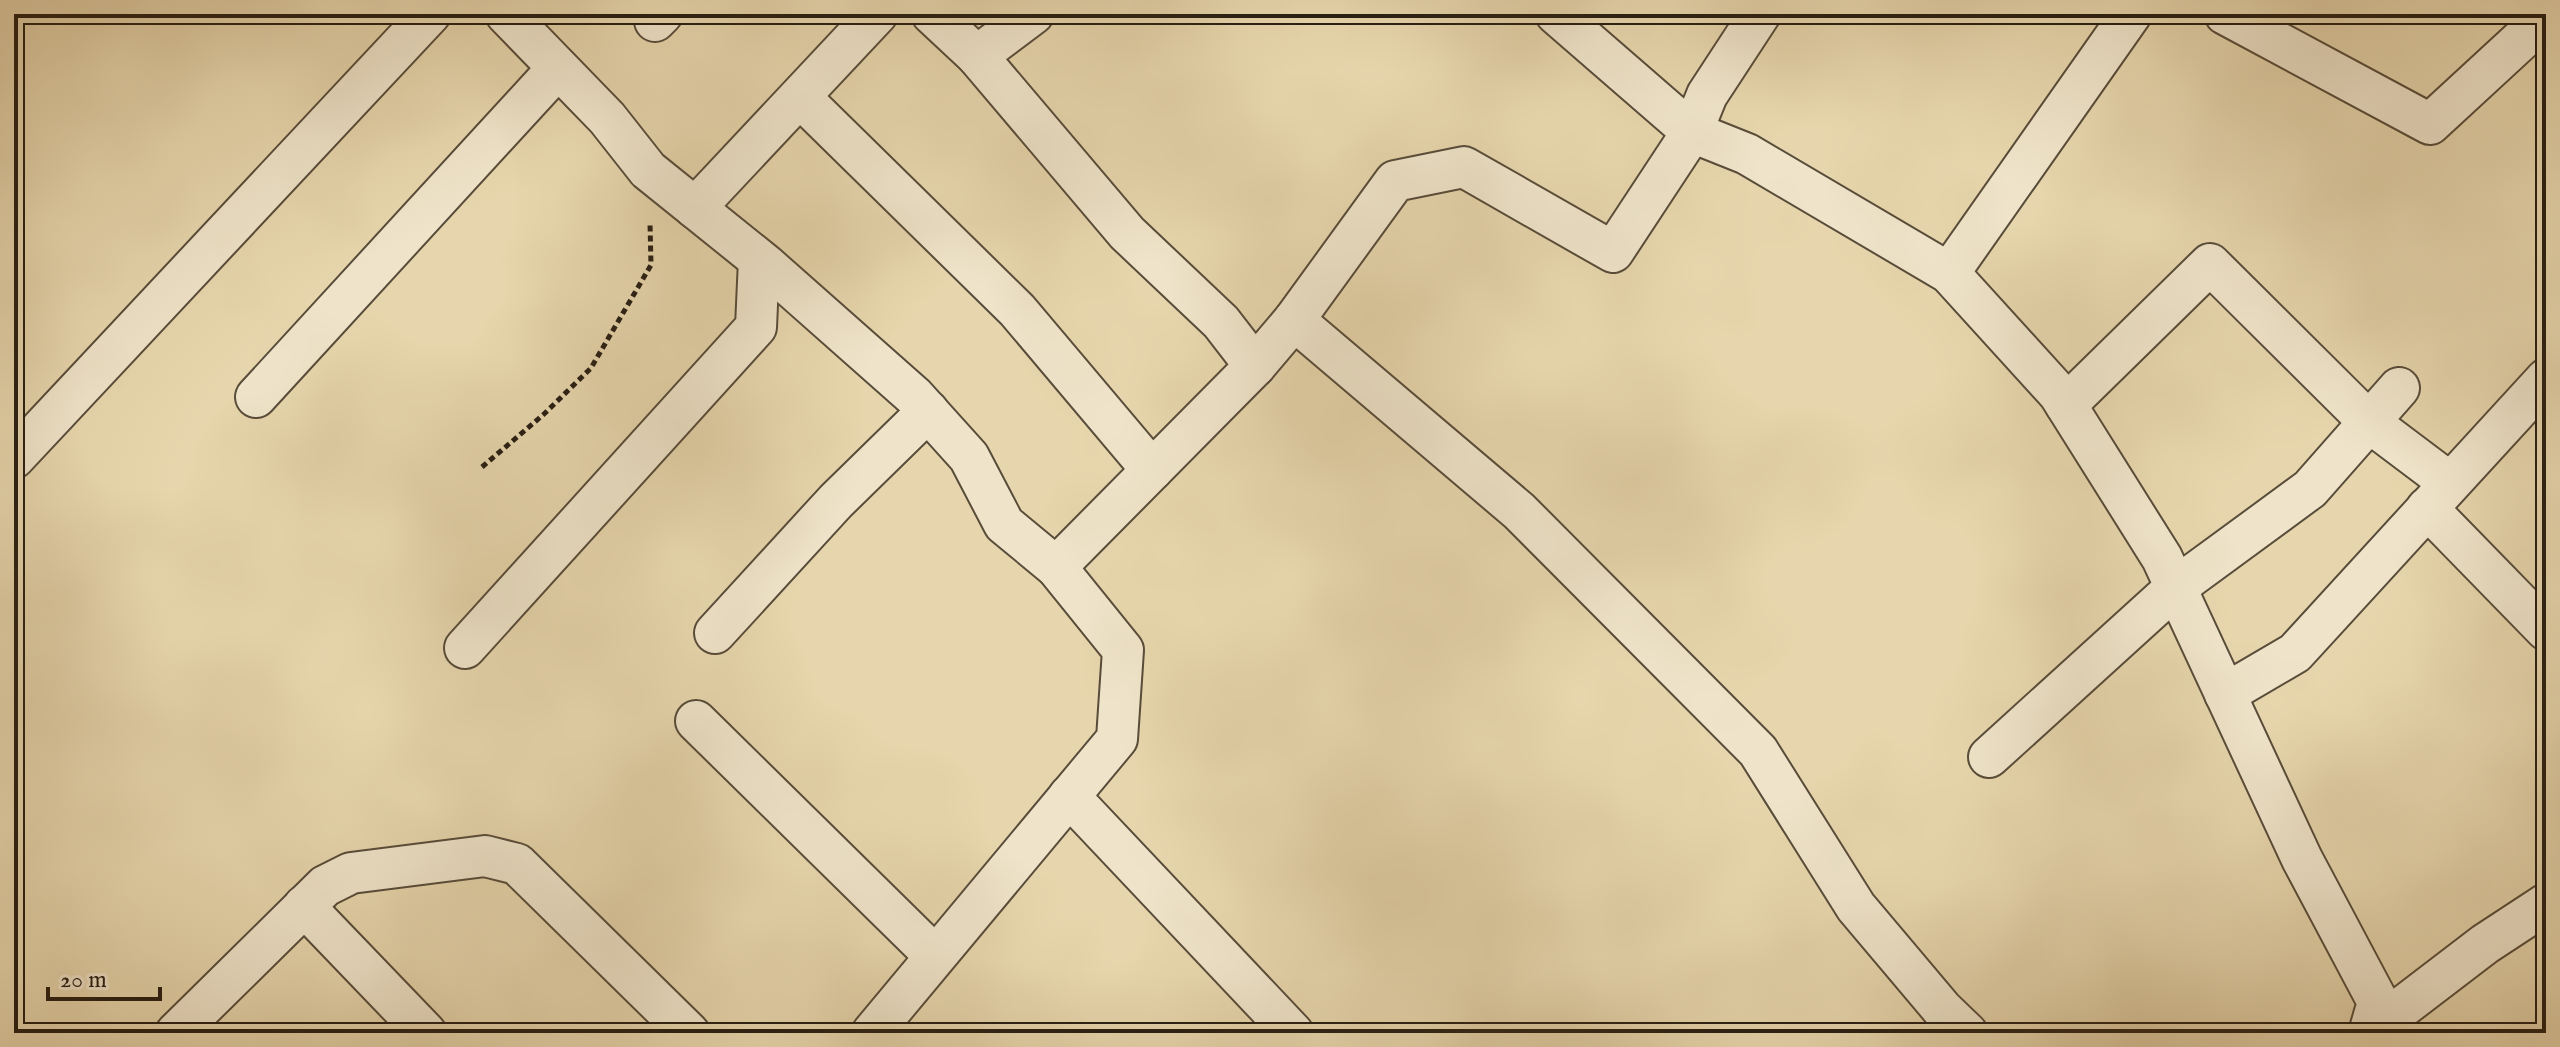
<svg xmlns="http://www.w3.org/2000/svg" width="2560" height="1047" font-family="'IM FELL English',serif">
	<style>
		.lines { fill: none; stroke-linecap: round; stroke-linejoin: round }
		.minor-casing { stroke: #584c3a; stroke-width: 44 }
		.path { stroke: #281e13; stroke-width: 5; stroke-dasharray: 6 4; stroke-linecap: butt }
		.minor { stroke: #efe4ca; stroke-width: 40 }
	</style>
	<rect width="100%" height="100%" fill="#e7d6ad"/>
	<filter id="stains"><feTurbulence type="fractalNoise" baseFrequency=".0025" numOctaves="4"/><feColorMatrix values="0 0 0 0 .2 0 0 0 0 .09 0 0 0 0 .02 0 0 0 .5 -.17"/></filter>
	<radialGradient id="worn" r=".72"><stop offset=".6" stop-color="#630" stop-opacity="0"/><stop offset="1" stop-color="#630" stop-opacity=".3"/></radialGradient>
	<g class="lines">
		<g class="minor-casing">
			<g id="minor">
				<path d="M506 14 607 118 648 170 766 265 914 396 969 457 1004 524 1056 567 1123 650 1117 739 872 1033"/>
				<path d="M932 14 977 56 1127 233 1221 322 1255 366"/>
				<path d="M1556 14 1692 132 1747 154 1949 273 2059 394 2162 558 2302 859 2378 1002 2369 1033"/>
				<path d="M2225 14 2430 124 2546 17"/>
				<path d="M655 21 662 14"/>
				<path d="M977 56 1033 14"/>
				<path d="M801 98 1017 310 1152 470"/>
				<path d="M695 208 877 14"/>
				<path d="M1949 273 2131 14"/>
				<path d="M1294 320 1519 511 1758 751 1856 907 1942 1009 1967 1033"/>
				<path d="M256 397 558 68"/>
				<path d="M2066 405 2210 264 2369 422 2450 483"/>
				<path d="M14 458 430 14"/>
				<path d="M2427 508 2546 630"/>
				<path d="M1056 567 1255 366 1294 320 1395 181 1464 167 1613 252 1692 132 1707 95 1760 14"/>
				<path d="M715 633 836 501 928 411"/>
				<path d="M465 648 756 327 759 260"/>
				<path d="M2225 694 2295 653 2546 379"/>
				<path d="M696 721 935 956"/>
				<path d="M1989 757 2175 588 2310 489 2399 388"/>
				<path d="M1069 796 1293 1033"/>
				<path d="M304 906 426 1033"/>
				<path d="M2370 1032 2485 944 2546 904"/>
				<path d="M176 1033 325 886 351 873 485 856 517 864 689 1033"/>
			</g>
		</g>
		<path class="path" d="M482 467 543 415 591 368 651 265 650 223"/>
		<use href="#minor" class="minor"/>
	</g>
	<rect width="2560" height="1047" fill="none" stroke="#e7d6ad" stroke-width="48"/>
	<rect x="16" y="16" width="2528" height="1015" fill="none" stroke="#281e13" stroke-width="4"/>
	<rect x="24" y="24" width="2512" height="999" fill="none" stroke="#281e13" stroke-width="2"/>
	<path d="M48 987v12h112v-12" fill="none" stroke="#281e13" stroke-width="4"/>
	<text x="60" y="987" font-size="24" fill="#281e13" stroke="#efe4ca" stroke-width="6" paint-order="stroke">20 m</text>
	<rect width="100%" height="100%" filter="url(#stains)"/>
	<rect width="100%" height="100%" fill="url(#worn)"/>
</svg>
